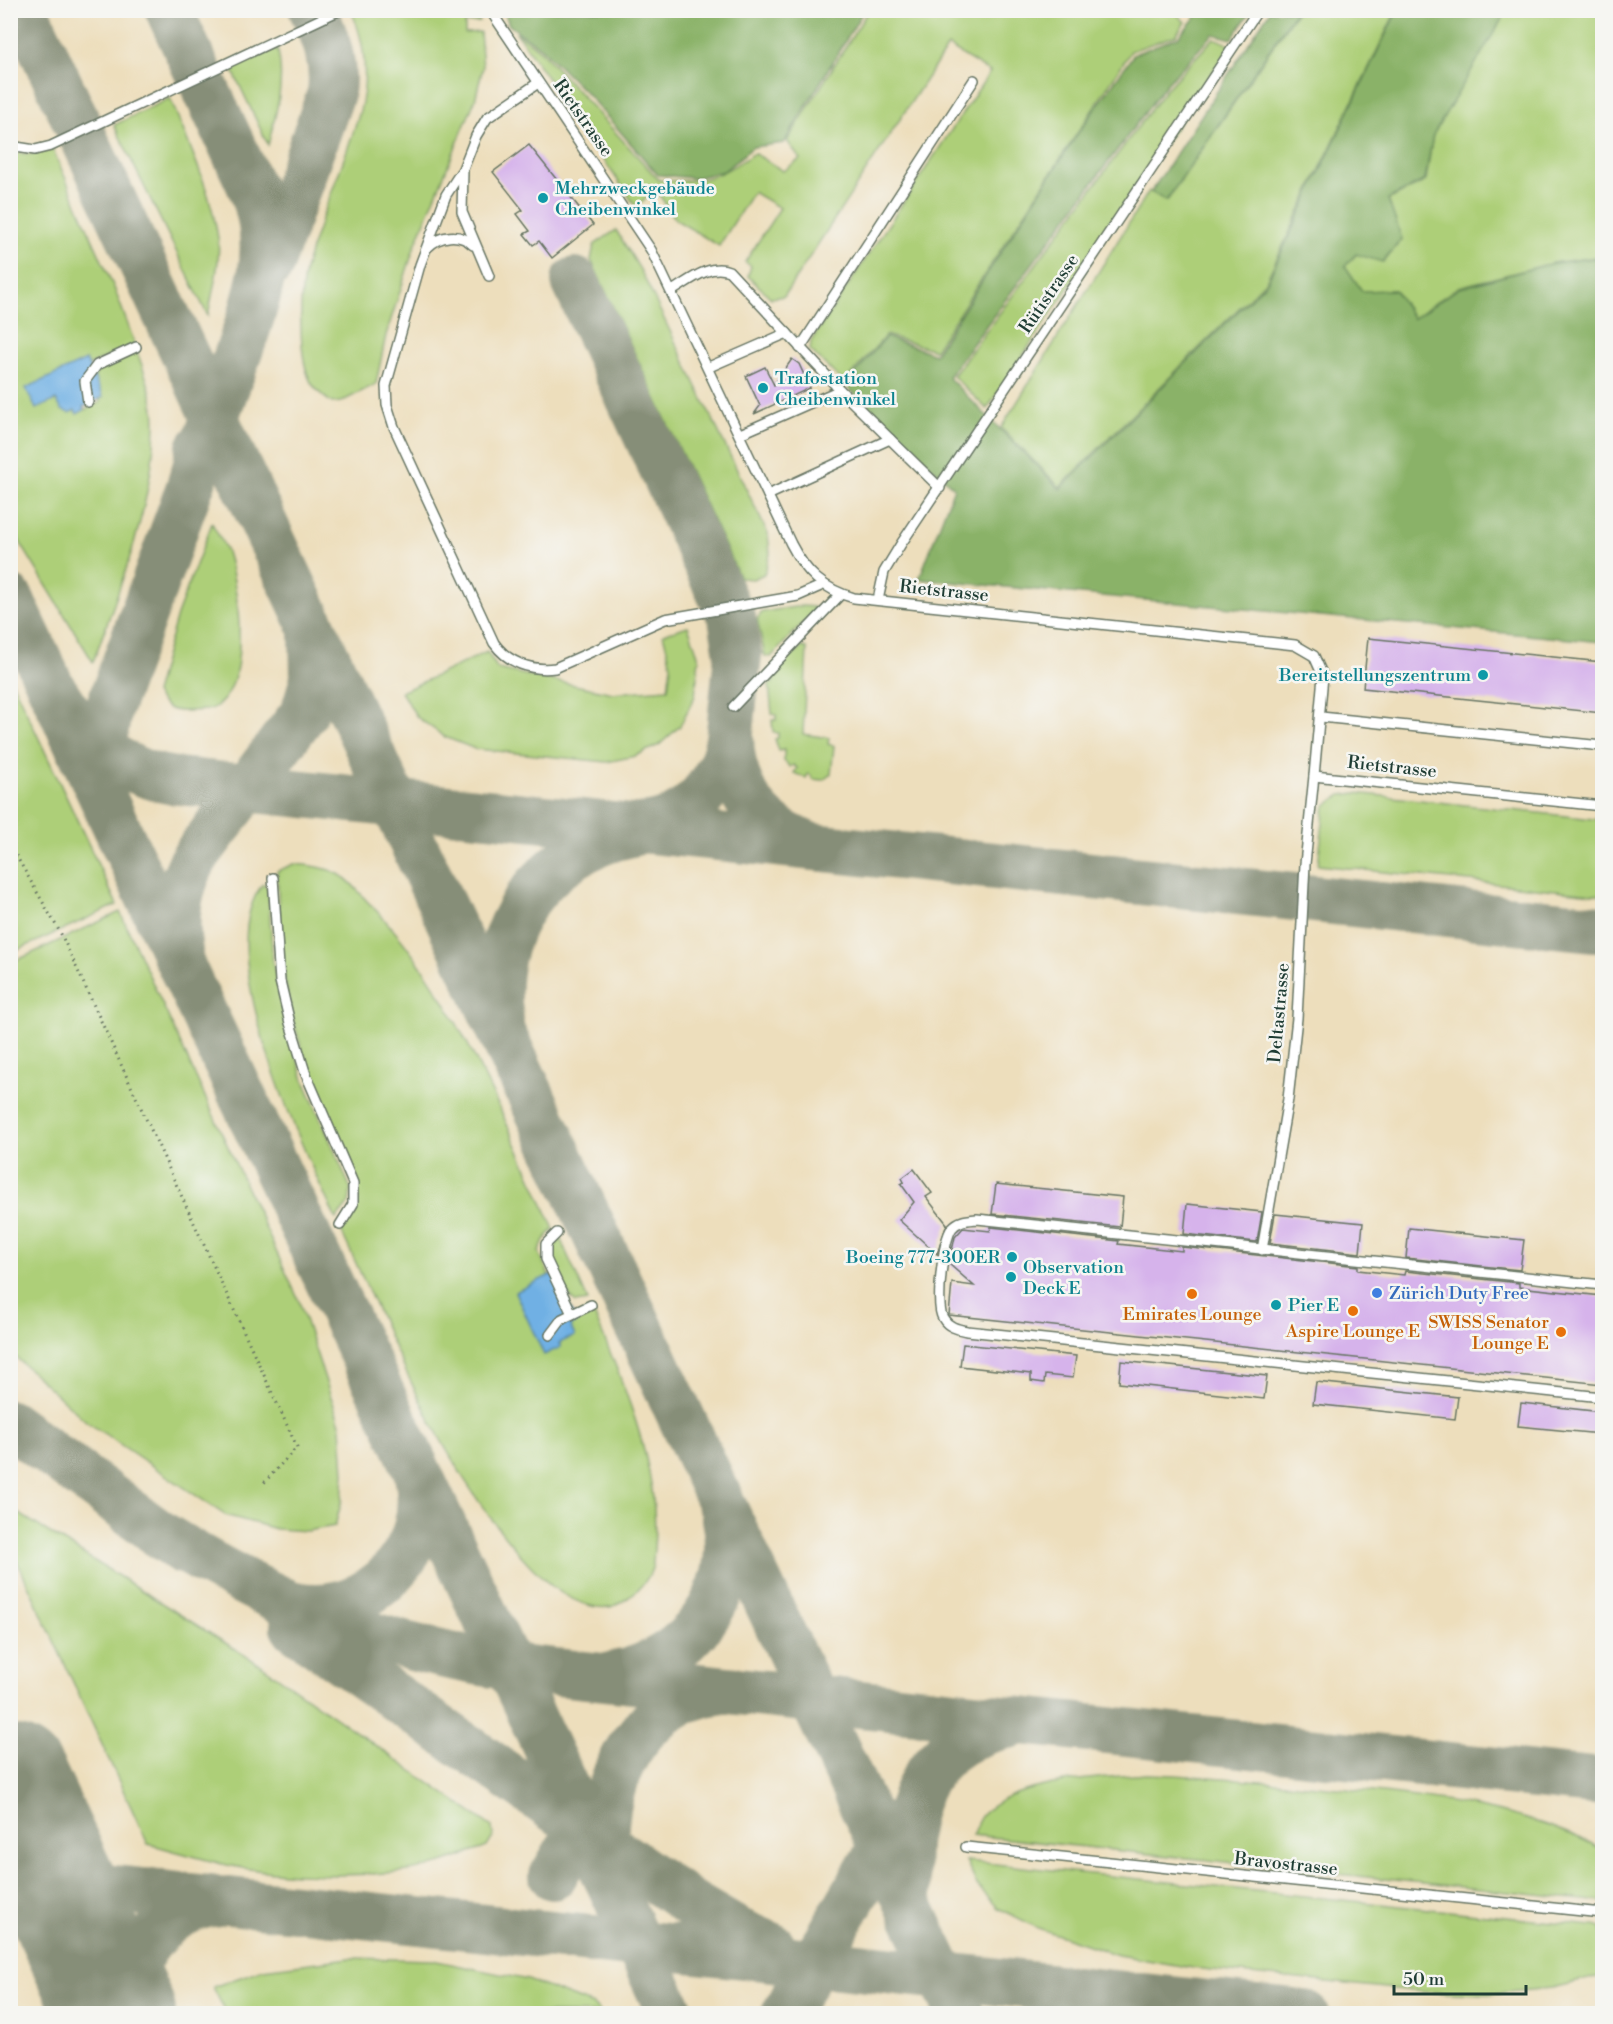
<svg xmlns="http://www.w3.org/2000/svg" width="1613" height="2024" font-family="'Libre Bodoni',serif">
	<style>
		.green { fill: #adcf78; stroke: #668656; stroke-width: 1.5 }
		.forest { fill: #8ab268; stroke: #54784e; stroke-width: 1.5 }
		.water { fill: #70b0e4; stroke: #48768c; stroke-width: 1.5 }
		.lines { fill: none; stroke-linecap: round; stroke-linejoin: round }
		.taxiway { stroke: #868e78; stroke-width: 48 }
		.runway { stroke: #868e78; stroke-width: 118 }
		.building { fill: #d6b3eb }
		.service-casing { stroke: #677564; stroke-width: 12 }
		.path { stroke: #677564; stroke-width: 3; stroke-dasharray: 1.5 4.5; stroke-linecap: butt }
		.service { stroke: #fff; stroke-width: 9 }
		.culture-dot { fill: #0f9aa8; stroke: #f6f6f2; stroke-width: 2 }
		.shop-dot { fill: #3f7fe0; stroke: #f6f6f2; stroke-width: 2 }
		.food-dot { fill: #e8710a; stroke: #f6f6f2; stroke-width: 2 }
		.labels { text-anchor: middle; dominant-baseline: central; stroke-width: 5; stroke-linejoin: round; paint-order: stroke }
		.street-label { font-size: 18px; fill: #1f3d34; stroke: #f6f6f2 }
		.culture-label { font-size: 18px; fill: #0d838f; stroke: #f6f6f2; text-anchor: start }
		.shop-label { font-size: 18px; fill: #366cbe; stroke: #f6f6f2; text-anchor: start }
		.food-label { font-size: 18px; fill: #c56008; stroke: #f6f6f2 }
	</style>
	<rect width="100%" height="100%" fill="#f6f6f2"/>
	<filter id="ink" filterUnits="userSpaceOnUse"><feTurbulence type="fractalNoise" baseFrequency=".0167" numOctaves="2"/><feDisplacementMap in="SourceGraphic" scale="12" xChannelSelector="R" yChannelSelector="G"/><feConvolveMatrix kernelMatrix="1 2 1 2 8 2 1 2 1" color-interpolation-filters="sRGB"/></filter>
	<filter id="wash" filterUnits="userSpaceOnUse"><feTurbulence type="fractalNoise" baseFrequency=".008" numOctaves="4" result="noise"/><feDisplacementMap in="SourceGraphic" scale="24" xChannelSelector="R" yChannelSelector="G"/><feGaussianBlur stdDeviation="1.35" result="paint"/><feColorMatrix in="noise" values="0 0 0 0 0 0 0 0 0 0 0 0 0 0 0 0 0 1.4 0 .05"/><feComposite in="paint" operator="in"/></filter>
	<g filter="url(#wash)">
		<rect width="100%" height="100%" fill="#eddebc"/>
		<g class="green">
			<path d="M358 10 476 11 480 22 465 23V33L480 32 483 67 475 100 414 248 386 335 376 384 341 402 332 403C324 397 317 392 312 384 297 359 299 290 307 262 318 225 334 188 347 150 354 130 362 110 364 89 366 62 363 37 352 13Z"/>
			<path d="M911 10H1173L1185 22 1176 35 1131 51 935 350 886 335 844 383 810 350 811 341 990 72 948 46 784 296 771 298 748 276 751 266 745 262 780 208 753 192 719 246 676 220 656 190 636 207 516 32 540 50 659 180C704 183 717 179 754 153L783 171 800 159 787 141 868 11Z"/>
			<path d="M1297 11H1396L1266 281 1060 487 1001 428 1149 191 1167 201Z"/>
			<path d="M1504 11H1602V256L1553 263 1458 287 1413 318 1395 290 1362 291 1345 266 1357 254 1383 262 1402 240 1388 200 1426 181 1433 134 1505 14Z"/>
			<path d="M1214 38 1231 45 987 409 953 376 1166 89Z"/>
			<path d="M277 48C286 80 276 114 268 145L232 69Z"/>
			<path d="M170 98C188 143 211 190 218 238 221 264 212 292 208 316L114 125Z"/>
			<path d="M53 150 115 290 135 344 88 366 82 374V411L101 402 93 386 96 372 137 352C145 373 155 400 155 423 154 502 120 588 93 662L21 544 11 522 10 152 30 154Z"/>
			<path d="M616 230 641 271 768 534 770 554 764 574 753 579 740 578 591 260 594 245Z"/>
			<path d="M212 523C217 533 223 542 227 552 238 586 254 691 211 709 205 711 195 710 188 711 171 712 164 708 155 693L177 615Z"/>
			<path d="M802 606 814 607V611L771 657 765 656 757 619 762 612Z"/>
			<path d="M688 626 699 658 695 696 680 726 659 745 635 756 607 762 475 749 445 737 417 717 401 692 487 652 498 669 613 693 668 689 671 665 663 634Z"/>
			<path d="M801 647 807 648 803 734 829 738 828 744 834 746 831 774 823 780 812 779 811 775 808 774 806 778 794 773 797 768 793 765 790 767 784 761V750L779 751 775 739 778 738V733L773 732 772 720H776V715L772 714 769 684 773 683 774 673Z"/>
			<path d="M10 677 117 905 11 953H10Z"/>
			<path d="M1356 793 1602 820V895L1318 865 1325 806 1341 795Z"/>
			<path d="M294 864C311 866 328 867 342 876 352 882 360 894 368 902 453 986 505 1122 554 1229L544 1240 539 1252 569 1320 592 1309C623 1383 661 1467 654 1549 653 1555 654 1565 651 1571 646 1584 631 1597 620 1603 598 1616 563 1597 546 1581 449 1490 397 1349 341 1231 356 1216 361 1201 357 1180 327 1118 296 1050 285 981 279 945 279 908 277 871Z"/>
			<path d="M263 884 268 888 273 964 285 1020 305 1083 351 1189 349 1203 336 1219C303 1150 208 950 263 884Z"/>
			<path d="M120 912 299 1301 341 1427 344 1474 342 1500 335 1526 307 1531 276 1529 225 1515 87 1422 11 1353V963Z"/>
			<path d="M560 1238 588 1301 576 1303C563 1291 553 1268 550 1251Z"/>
			<path d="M10 1508 262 1666 492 1827 493 1837 487 1847C459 1857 430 1869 400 1872 347 1877 283 1876 232 1866 203 1860 176 1851 148 1844L11 1548Z"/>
			<path d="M1146 1774C1214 1776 1279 1782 1346 1789 1433 1798 1525 1808 1602 1849V1902L972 1835C975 1829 978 1819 983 1814 1015 1780 1102 1778 1146 1774Z"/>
			<path d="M966 1861 1602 1927V1976L1552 1988 1487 1994 1424 1992 1193 1968 1118 1955 1038 1928 998 1908 977 1885Z"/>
			<path d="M350 1958 432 1960 528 1980 593 2005 601 2013H226L213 1987 263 1969Z"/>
		</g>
		<g class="forest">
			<path d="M864 10 784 143 753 147 724 171 695 178 658 175 589 96 541 48 509 25 504 11Z"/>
			<path d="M1201 11H1251L1232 39 1213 34 1164 87 948 377 1060 489 1267 282 1397 11H1504L1505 14 1433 135 1425 180 1388 199 1402 239 1382 262 1356 254 1345 266 1362 291 1395 290 1413 319 1459 288 1553 263 1602 257V642L919 579 954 488 845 385 886 337 935 354 1078 133 1134 54 1178 37Z"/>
			<path d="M1270 11H1296L1166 201 1151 192Z"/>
		</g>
		<g class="water">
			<path d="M86 360 103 397 83 407 84 410 77 414 75 410 69 413 62 410 56 400 36 409 26 388Z"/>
			<path d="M554 1273 577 1322 570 1326 575 1336 559 1343 561 1347 544 1355 515 1292Z"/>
		</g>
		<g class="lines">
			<g class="taxiway">
				<path d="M24 10 960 2014"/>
				<path d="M169 10 253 191C278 254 254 308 233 368 219 405 206 442 192 480"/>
				<path d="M270 265 331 93C335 62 326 38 313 10"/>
				<path d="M575 281 732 618 738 654 730 732"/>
				<path d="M10 599 671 2014"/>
				<path d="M53 690C80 734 116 771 169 780L1602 929"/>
				<path d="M102 776V747L108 711 195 473 200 448"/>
				<path d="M638 827C689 827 725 778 730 732 729 784 755 826 805 844"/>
				<path d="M179 951C173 917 179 883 197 854L304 713 314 679 313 636"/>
				<path d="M500 1019C485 929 545 850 632 833"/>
				<path d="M10 1424 182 1550"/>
				<path d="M156 1532C280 1608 383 1651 528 1669L1602 1782"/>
				<path d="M295 1605C370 1620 435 1550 418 1476"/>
				<path d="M294 1627 691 1904 737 1931 772 1946"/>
				<path d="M614 1675C687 1663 742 1593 725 1519"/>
				<path d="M31 1829C46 1855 67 1876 95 1886"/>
				<path d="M607 1864C594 1789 636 1701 718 1691"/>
				<path d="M553 1876 596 1803"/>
				<path d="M10 1878 1305 2014"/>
				<path d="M907 1889C899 1807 923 1739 1012 1724"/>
				<path d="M127 2014C124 1957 163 1909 219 1902"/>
				<path d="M785 2014 894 1826"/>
			</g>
			<path class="runway" d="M10 1784 117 2014"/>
		</g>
		<g id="blocks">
			<g class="building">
				<path d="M529 145 593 225 552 258 539 241 533 245 524 234 530 231 517 214 523 210 493 172Z"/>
				<path d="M792 359 799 364 810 388 754 414 760 406 746 376 765 367 774 385Z"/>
				<path d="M1368 638 1602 662V713L1363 688Z"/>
				<path d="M914 1169 932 1193 926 1197 947 1224 937 1254 899 1220 914 1202 901 1184 904 1182 902 1178Z"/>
				<path d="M996 1184 1123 1197 1120 1227 992 1214Z"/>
				<path d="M1187 1204 1262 1212 1257 1242 1184 1234Z"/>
				<path d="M1275 1214 1363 1223 1360 1253 1270 1243Z"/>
				<path d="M991 1227 1119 1241 1118 1244 1182 1251V1247L1358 1266V1270L1404 1275 1405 1271 1519 1283V1287L1602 1296V1384L949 1315 952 1283 974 1286 949 1264 955 1237 963 1228 990 1231Z"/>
				<path d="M1409 1228 1524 1240 1520 1270 1406 1258Z"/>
				<path d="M963 1344 1076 1356 1073 1378 1045 1375 1044 1383 1031 1381V1374L960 1366Z"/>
				<path d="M1121 1361 1267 1376 1264 1399 1119 1383Z"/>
				<path d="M1316 1382 1458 1397 1455 1419 1313 1404Z"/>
				<path d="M1521 1403 1602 1412 1600 1434 1518 1426Z"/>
			</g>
		</g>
	</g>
	<g filter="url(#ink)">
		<use href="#blocks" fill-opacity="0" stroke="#677564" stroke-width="1.5"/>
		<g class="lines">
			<g class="service-casing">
				<g id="service">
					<path d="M490 10 651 250 791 544C806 573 823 589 854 598L1295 645 1314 656 1323 676 1314 776 1602 806"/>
					<path d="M538 83 487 118 476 136 463 169 446 195 420 265 386 386 387 405 394 427 494 643C508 663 531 671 555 668L665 619 798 596 823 585"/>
					<path d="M10 146 35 150 51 146 340 10"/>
					<path d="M463 171 462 212 489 276"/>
					<path d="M427 248C439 235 460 232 473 245"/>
					<path d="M672 291C689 281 709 263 729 271L840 390 940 488"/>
					<path d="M800 348 974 80"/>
					<path d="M709 367 787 333"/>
					<path d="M88 402 85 381 97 365 136 347"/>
					<path d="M740 434 840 390"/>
					<path d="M768 495 890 439"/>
					<path d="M878 600 884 572 901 544 1258 10"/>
					<path d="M733 707 841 594"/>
					<path d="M1321 717 1602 746"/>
					<path d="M273 878 280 981 290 1023 305 1072 353 1183V1204L340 1225"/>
					<path d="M557 1233 546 1244V1259L572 1314"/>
					<path d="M1262 1250 1288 1099 1297 1018 1305 864 1314 776"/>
					<path d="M1602 1285 977 1219C967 1220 959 1220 952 1228 943 1240 935 1306 943 1318 948 1327 957 1329 967 1331L1602 1397"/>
					<path d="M550 1335 562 1319 591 1305"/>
					<path d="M966 1847 1602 1913"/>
				</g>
			</g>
			<path class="path" d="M10 845 61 934 297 1447 262 1485"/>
			<use href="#service" class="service"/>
		</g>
	</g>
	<g class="culture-dot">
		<circle cx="543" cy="198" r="6"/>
		<circle cx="763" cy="388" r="6"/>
		<circle cx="1483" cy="675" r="6"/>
		<circle cx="1012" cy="1257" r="6"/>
		<circle cx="1011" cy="1277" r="6"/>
		<circle cx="1276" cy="1305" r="6"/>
	</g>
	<circle class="shop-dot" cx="1377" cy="1293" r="6"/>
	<g class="food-dot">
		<circle cx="1192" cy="1294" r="6"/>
		<circle cx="1353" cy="1311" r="6"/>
		<circle cx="1561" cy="1332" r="6"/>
	</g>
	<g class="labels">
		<g class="street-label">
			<text transform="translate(583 118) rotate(55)">Rietstrasse</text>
			<text transform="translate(1049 294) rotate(-56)">Rütistrasse</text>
			<text transform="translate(944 591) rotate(6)">Rietstrasse</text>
			<text transform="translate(1392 767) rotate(6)">Rietstrasse</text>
			<text transform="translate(1279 1013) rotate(-85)">Deltastrasse</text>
			<text transform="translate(1286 1864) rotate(6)">Bravostrasse</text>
		</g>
		<g class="culture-label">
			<text x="555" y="188">Mehrzweckgebäude<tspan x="555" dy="21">Cheibenwinkel</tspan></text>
			<text x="775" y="378">Trafostation<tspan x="775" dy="21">Cheibenwinkel</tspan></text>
			<text x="1471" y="675" text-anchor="end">Bereitstellungszentrum</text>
			<text x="1000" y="1257" text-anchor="end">Boeing 777-300ER</text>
			<text x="1023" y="1267">Observation<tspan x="1023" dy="21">Deck E</tspan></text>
			<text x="1288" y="1305">Pier E</text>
		</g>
		<g class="shop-label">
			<text x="1389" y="1293">Zürich Duty Free</text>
		</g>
		<g class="food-label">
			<text x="1192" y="1314">Emirates Lounge</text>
			<text x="1549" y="1322" text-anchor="end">SWISS Senator<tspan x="1549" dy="21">Lounge E</tspan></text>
			<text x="1353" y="1331">Aspire Lounge E</text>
		</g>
	</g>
	<rect width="1613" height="2024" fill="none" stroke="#f6f6f2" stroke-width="36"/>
	<path d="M1394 1985v9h132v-9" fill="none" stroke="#1f3d34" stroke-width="3"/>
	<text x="1403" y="1985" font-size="18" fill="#1f3d34" stroke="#f6f6f2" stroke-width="4.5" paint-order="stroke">50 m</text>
</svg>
